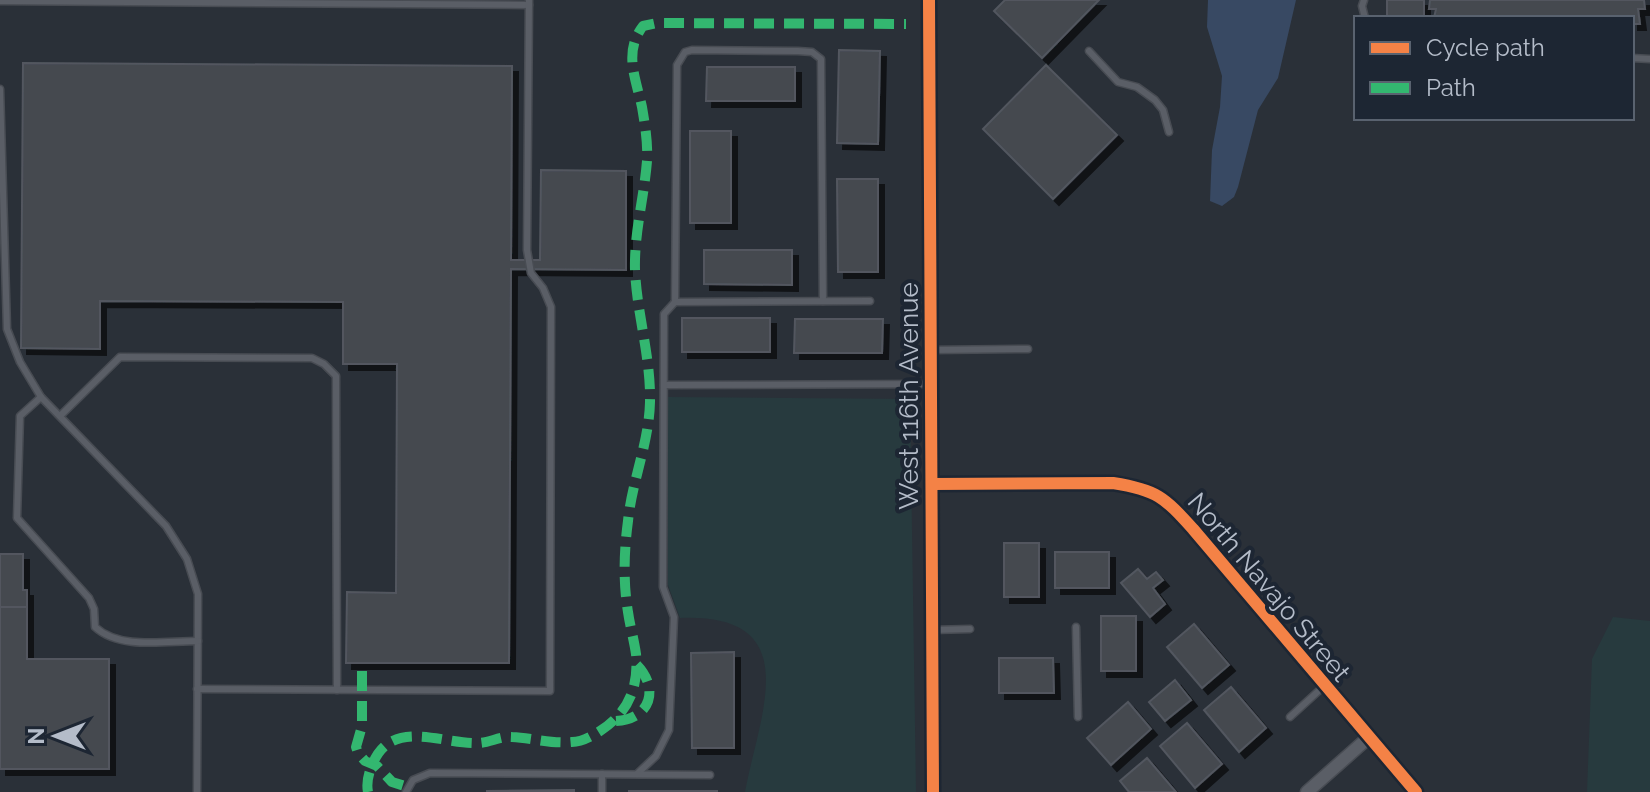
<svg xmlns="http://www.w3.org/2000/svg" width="1650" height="792" font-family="Raleway,sans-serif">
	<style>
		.green { fill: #273a3e }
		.water { fill: #384963 }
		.building { fill: #444950; stroke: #52575f; stroke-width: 2; filter: url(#shadow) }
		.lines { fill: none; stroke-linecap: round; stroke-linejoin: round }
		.lane-casing { stroke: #484c53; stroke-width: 9 }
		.street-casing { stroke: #484c53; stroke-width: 15 }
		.lane { stroke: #5a5e66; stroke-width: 6 }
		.street { stroke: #5a5e66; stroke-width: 12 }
		.quiet { stroke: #33b770; stroke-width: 10; stroke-dasharray: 20 10; stroke-linecap: butt }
		.cycleway-casing { stroke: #1d2633; stroke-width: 17 }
		.cycleway { stroke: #f48246; stroke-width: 12 }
		.labels { text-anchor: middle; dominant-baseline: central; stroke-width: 8; stroke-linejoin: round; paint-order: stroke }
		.street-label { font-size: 26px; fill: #b4bcc9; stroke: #1d2633 }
	</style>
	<defs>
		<filter id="shadow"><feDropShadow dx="6" dy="6" stdDeviation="0" flood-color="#0009"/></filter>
	</defs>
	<rect width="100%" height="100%" fill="#2a3038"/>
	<g class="green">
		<path d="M668 397 910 399 916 792H745C759 715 808 613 680 618L668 585Z"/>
		<path d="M1613 617 1650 621V792H1587L1592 659Z"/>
	</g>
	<path class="water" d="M1208 0H1296L1278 78 1258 110 1238 187 1234 197 1222 206 1210 201 1212 150 1220 107 1222 76 1207 27Z"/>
	<g class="building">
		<path d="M1005 0H1099L1042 58 994 11Z"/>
		<rect x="1387" y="0" width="37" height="18"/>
		<path d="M1430 0H1644L1645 9H1638L1640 24H1632V18H1434L1436 9H1429Z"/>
		<path d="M839 50 880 51 878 144 837 143Z"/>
		<path d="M23 63 512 66 511 260H540L541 170 626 171V270L511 269 509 663H346L347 592 396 593 397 364H343V302L100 301V349L21 348Z"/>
		<path d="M1046 65 1117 135 1053 199 983 129Z"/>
		<path d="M707 67H795V101H706Z"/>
		<rect x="690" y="131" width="41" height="92"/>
		<path d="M837 179H878V272H838Z"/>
		<path d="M704 250H792V285L704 284Z"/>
		<rect x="682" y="318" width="88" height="34"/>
		<path d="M795 319H883L882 353H794Z"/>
		<rect x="1004" y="543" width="35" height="54"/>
		<rect x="1055" y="552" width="54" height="36"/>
		<path d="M0 554H23V590H27V607H0Z"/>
		<path d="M1138 569 1147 579 1156 572 1163 580 1153 588 1165 604 1150 617 1121 583Z"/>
		<path d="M0 607H27V659H109V769H0Z"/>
		<rect x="1101" y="616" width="35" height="55"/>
		<path d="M1194 624 1229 665 1202 688 1167 647Z"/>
		<path d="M734 652V748H692L691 653Z"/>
		<path d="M999 658H1053L1054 693H999Z"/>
		<path d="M1175 680 1191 700 1165 721 1149 702Z"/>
		<path d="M1231 687 1266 728 1239 752 1204 710Z"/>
		<path d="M1128 702 1151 729 1111 765 1087 738Z"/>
		<path d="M1187 723 1222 764 1195 788 1160 746Z"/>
		<path d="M1147 758 1176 792H1129L1120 781Z"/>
		<path d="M574 790V792H487V791Z"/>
		<rect x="629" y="791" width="88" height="1"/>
	</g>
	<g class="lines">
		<g class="lane-casing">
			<g id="lane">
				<path d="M1364 0 1362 6 1365 18"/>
				<path d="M0 1 529 5"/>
				<path d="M1089 51 1118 82 1137 87 1155 100 1163 110 1169 132"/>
				<path d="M1632 58 1650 59"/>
				<path d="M0 89 7 329 20 362 41 397 166 526 187 559 198 594 197 792"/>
				<path d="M675 302 677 65 685 52 692 50 798 51 812 52 821 59 823 301"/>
				<path d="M931 350 1028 349"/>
				<path d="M664 385 931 384"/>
				<path d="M41 397 20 416 17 518 89 598 94 609 95 627C120 650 165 641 198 641"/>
				<path d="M60 416 120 357 312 358 324 364 336 376 337 690"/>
				<path d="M1076 627 1078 717"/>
				<path d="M932 630 970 629"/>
				<path d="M197 689 550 691 551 307 543 288 531 273 527 250 529 0"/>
				<path d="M1290 717 1324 686"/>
				<path d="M602 774V792"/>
				<path d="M637 774 656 756 669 730 674 617 663 587 664 314 675 302 870 301"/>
				<path d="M406 792 413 780 430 773 710 775"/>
			</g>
		</g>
		<g class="street-casing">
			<g id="street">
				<path d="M929 0 933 792"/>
				<path d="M932 484 1113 483C1157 490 1164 497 1193 529L1416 792"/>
				<path d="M1307 792 1368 738"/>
			</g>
		</g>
		<use href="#lane" class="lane"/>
		<use href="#street" class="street"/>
		<g class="quiet">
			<path d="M362 671V726L356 747 358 753 365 761 377 766 392 782 408 787"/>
			<path d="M616 721C651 719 660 688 636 664"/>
			<path d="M368 792C366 782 369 772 373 763 392 718 442 744 477 743 489 743 500 736 512 737 533 738 551 744 572 742 582 742 592 736 600 731 628 713 639 688 636 654 634 640 630 626 628 612 623 582 624 551 628 521 632 481 649 443 650 402 651 357 637 315 635 270 634 233 644 198 647 161 648 143 645 125 642 107 636 79 623 52 643 26L657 23 906 24"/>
		</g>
		<g class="cycleway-casing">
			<g id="cycleway">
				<path d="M929 0 933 792"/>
				<path d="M932 484 1113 483C1157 490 1164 497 1193 529L1416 792"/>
			</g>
		</g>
		<use href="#cycleway" class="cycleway"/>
	</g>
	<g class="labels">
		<g class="street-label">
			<text transform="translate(909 396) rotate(-90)">West 116th Avenue</text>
			<text transform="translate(1269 587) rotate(50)">North Navajo Street</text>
		</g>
	</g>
	<rect x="1354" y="16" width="280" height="104" fill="#1d2633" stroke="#59626f" stroke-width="2"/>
	<rect x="1370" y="42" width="40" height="12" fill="#f48246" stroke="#59626f" stroke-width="2"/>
	<text x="1426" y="56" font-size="24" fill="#b4bcc9">Cycle path</text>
	<rect x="1370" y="82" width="40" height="12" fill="#33b770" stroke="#59626f" stroke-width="2"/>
	<text x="1426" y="96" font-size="24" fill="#b4bcc9">Path</text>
	<g transform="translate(56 736) rotate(270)" stroke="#1d2633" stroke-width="6" paint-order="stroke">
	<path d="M0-6L14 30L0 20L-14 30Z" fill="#b4bcc9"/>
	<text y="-12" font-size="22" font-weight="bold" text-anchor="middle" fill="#b4bcc9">N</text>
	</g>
</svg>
